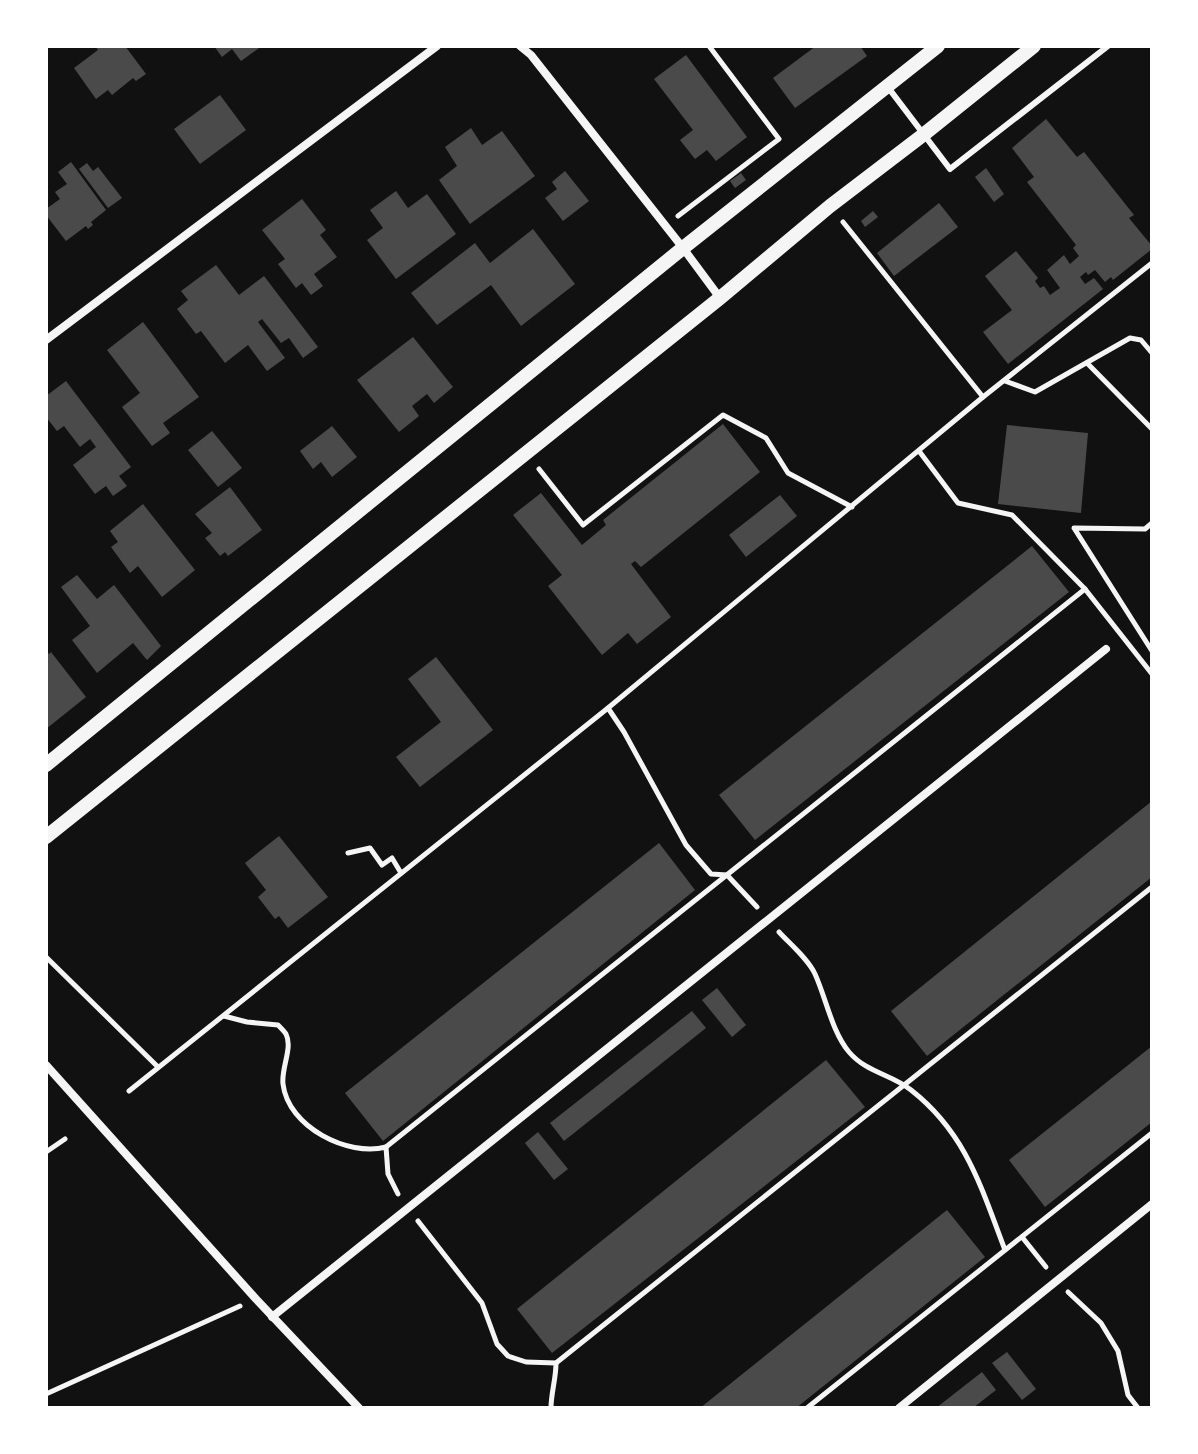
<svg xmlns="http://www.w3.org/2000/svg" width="1198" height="1454" font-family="Montserrat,sans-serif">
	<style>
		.building { fill: #4a4a4a }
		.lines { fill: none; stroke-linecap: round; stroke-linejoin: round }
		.path { stroke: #f5f5f5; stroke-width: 5 }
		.service { stroke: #f5f5f5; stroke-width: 6 }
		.minor { stroke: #f5f5f5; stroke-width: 8 }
		.tertiary { stroke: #f5f5f5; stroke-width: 14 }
	</style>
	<rect width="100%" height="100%" fill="#111"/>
	<g class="building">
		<path d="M95 46H125L146 74 136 81 133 78 112 95 108 90 96 99 74 68 98 50Z"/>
		<path d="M214 46H262L241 61 232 49 222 57Z"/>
		<path d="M816 46H860L867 56 795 108 773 78Z"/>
		<path d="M686 55 747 137 716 161 707 150 695 159 680 140 693 130 654 79Z"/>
		<path d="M220 95 246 130 200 164 174 129Z"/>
		<path d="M1046 119 1077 157 1084 152 1134 215 1129 218 1152 246V249L1113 280 1111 277 1105 282 1095 270 1088 275 1086 272 1080 277 1085 284 1094 278 1103 289 1008 364 983 332 1012 310 985 276 1016 251 1038 278 1035 281 1040 288 1044 286 1050 295 1060 288 1047 270 1064 255 1070 264 1079 256 1073 248 1076 245 1027 182 1034 177 1012 148Z"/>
		<path d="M471 128 482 145 502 131 535 176 470 224 439 180 457 166 445 147Z"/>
		<path d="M71 162 106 210 91 222 93 225 88 229 86 226 66 241 46 215V209L60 199 55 192 67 184 58 172Z"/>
		<path d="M87 163 93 171 98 167 122 198 108 208 79 169Z"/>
		<path d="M986 168 1004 194 994 202 975 177Z"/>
		<path d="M565 171 589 201 563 221 545 198 557 189 552 182Z"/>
		<path d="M741 173 746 180 735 188 730 181Z"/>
		<path d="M396 191 408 208 427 194 456 234 396 279 367 240 383 228 370 210Z"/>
		<path d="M302 199 326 230 320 235 337 257 314 274 323 286 311 295 302 283 296 288 278 264 285 259 262 230Z"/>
		<path d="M939 203 958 227 894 276 877 253Z"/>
		<path d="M873 211 878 217 865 227 861 221Z"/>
		<path d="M533 229 575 284 521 326 491 285 437 325 411 293 475 243 490 263Z"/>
		<path d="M216 265 239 295 264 276 318 347 303 358 289 338 281 343 262 319 258 322 285 358 267 371 248 345 225 363 201 331 196 334 177 309 188 300 181 291Z"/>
		<path d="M143 322 199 397 163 423 170 433 152 446 122 407 140 393 107 350Z"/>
		<path d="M413 337 453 387 434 403 427 394 412 406 419 416 399 432 357 380Z"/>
		<path d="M66 381 131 467 119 476 127 486 113 496 106 486 95 494 73 465 96 447 90 439 80 447 64 426 57 431 46 417V396Z"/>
		<path d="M723 424 760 472 641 567 635 561 631 564 671 617 637 644 628 633 602 655 548 586 562 575 513 515 541 493 582 545 606 525 603 520Z"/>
		<path d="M1007 425 1088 433 1081 513 998 504Z"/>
		<path d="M332 426 357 457 332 477 321 462 313 469 300 451Z"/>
		<path d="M212 431 242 468 218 487 188 450Z"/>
		<path d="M230 487 262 530 228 556 225 552 220 556 205 538 212 533 195 514Z"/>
		<path d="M780 495 797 516 746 557 729 535Z"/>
		<path d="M143 504 195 570 162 597 138 566 130 573 111 547 118 542 110 531Z"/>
		<path d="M1032 546 1069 592 755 840 719 795Z"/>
		<path d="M77 575 97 599 114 585 161 646 147 660 133 643 97 673 72 640 90 626 61 587Z"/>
		<path d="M46 651 49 654 51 652 86 697 46 729Z"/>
		<path d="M436 657 493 730 420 787 396 757 441 722 408 679Z"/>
		<path d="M1152 801V877L927 1056 891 1011Z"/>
		<path d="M279 836 328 897 288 928 279 916 275 919 258 897 266 890 245 863Z"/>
		<path d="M659 843 695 890 383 1141 345 1093Z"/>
		<path d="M717 988 746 1025 732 1037 702 1000Z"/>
		<path d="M692 1011 706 1028 564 1141 550 1123Z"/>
		<path d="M1152 1046V1122L1045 1207 1009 1160Z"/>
		<path d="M826 1060 865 1107 552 1353 517 1309Z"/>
		<path d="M538 1132 568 1169 554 1180 525 1143Z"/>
		<path d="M947 1210 985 1257 796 1408H700Z"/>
		<path d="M1007 1352 1036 1389 1022 1400 992 1363Z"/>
		<path d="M982 1372 996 1390 973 1408H936Z"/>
	</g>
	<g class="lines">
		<g class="path">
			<path d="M678 216 779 139 709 46"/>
			<path d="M843 222 983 397"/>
			<path d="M1087 363 1152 429"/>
			<path d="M1005 381 1035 392 1130 338 1141 340 1152 353"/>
			<path d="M919 451 958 503 1012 515 1085 589 1152 674"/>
			<path d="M539 469 583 525 723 415 766 438 788 473 852 507"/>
			<path d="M1152 523 1145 529 1074 528 1152 651"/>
			<path d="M608 708 624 732 686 845 711 874 727 875 757 907"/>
			<path d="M348 853 370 848 382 865 392 858 401 873"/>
			<path d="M779 932C791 945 808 959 815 974 826 998 832 1032 849 1052 867 1073 891 1074 911 1090 966 1133 981 1187 1005 1250"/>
			<path d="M46 957 158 1067"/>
			<path d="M224 1016 247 1022 278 1025C281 1028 284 1031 286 1034 293 1048 281 1068 283 1084 288 1127 348 1157 386 1147L388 1174 398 1194"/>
			<path d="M129 1091 608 708 983 397 1152 263"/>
			<path d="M386 1147 1085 589"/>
			<path d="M46 1152 65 1139"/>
			<path d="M418 1221 482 1303 497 1344 508 1356 526 1362 556 1363C556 1379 551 1393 551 1408"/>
			<path d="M1022 1237 1046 1267"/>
			<path d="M1068 1292 1101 1323 1118 1351 1128 1395 1138 1408"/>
			<path d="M556 1363 1152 887"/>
			<path d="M46 1394 240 1306"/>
			<path d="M807 1408 1152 1133"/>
		</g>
		<path class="service" d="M887 86 950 169 1108 46"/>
		<g class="minor">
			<path d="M520 46 531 55 683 248 720 298"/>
			<path d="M46 340 437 46"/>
			<path d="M46 1065 256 1299 359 1408"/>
			<path d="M272 1317 1106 649"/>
			<path d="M899 1408 1152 1204"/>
		</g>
		<g class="tertiary">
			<path d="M46 765 683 248 938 46"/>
			<path d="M46 837 720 298 830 206 923 135 1034 46"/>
		</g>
	</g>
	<rect width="1198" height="1454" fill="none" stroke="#ffffff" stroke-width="96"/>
</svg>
